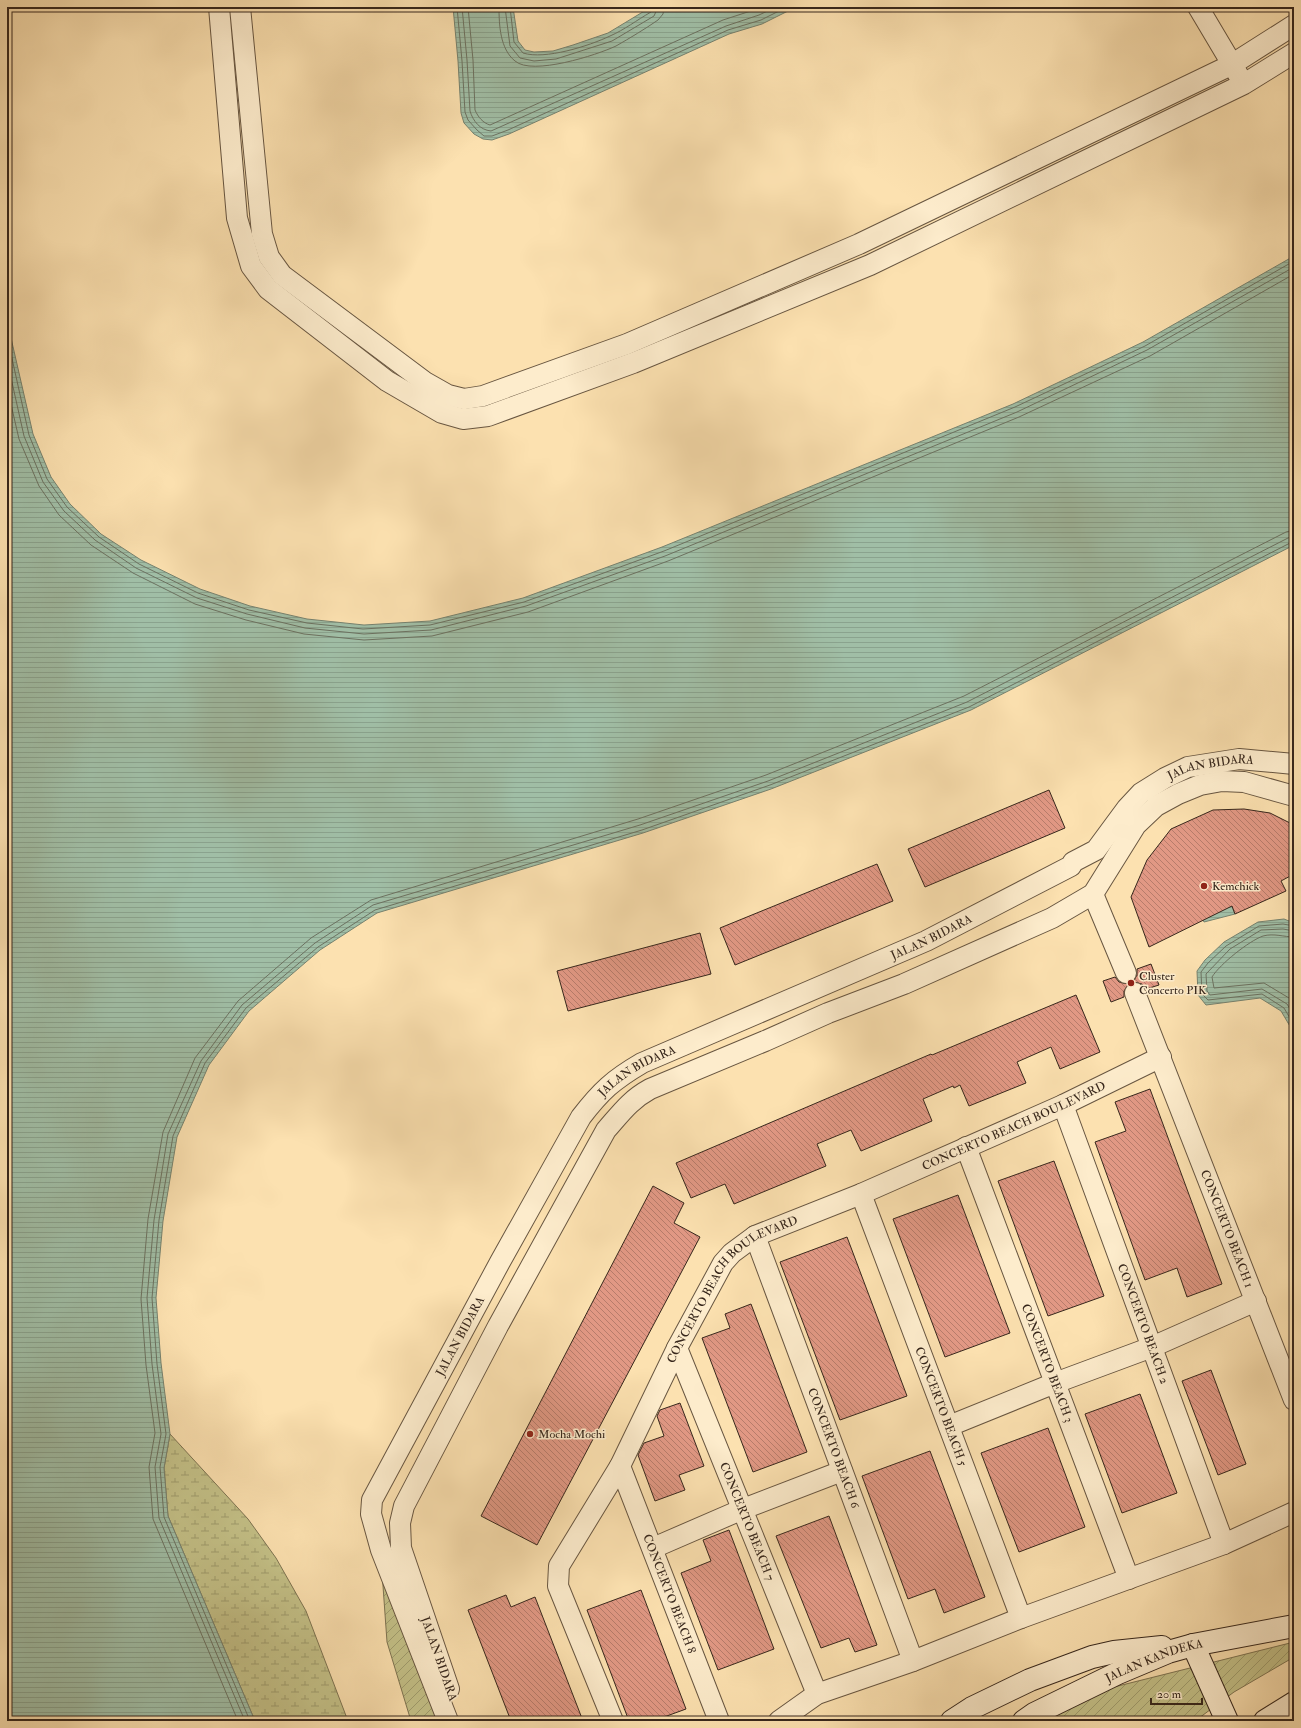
<svg xmlns="http://www.w3.org/2000/svg" width="1301" height="1728" font-family="'IM FELL Double Pica',serif">
	<style>
		.wetland { fill: url(#wetland-marsh); stroke: #7e7452 }
		.garden { fill: url(#garden-furrows); stroke: #7e7452 }
		.water { fill: url(#water-rules); stroke: #76826f }
		.lines { fill: none; stroke-linecap: round; stroke-linejoin: round }
		.shore { stroke: #6c7261; stroke-width: 1 }
		.building { fill: url(#building-back-hatch); stroke: #37271c }
		.street-casing { stroke: #685641; stroke-width: 22 }
		.secondary-casing { stroke: #37271c; stroke-width: 24 }
		.street { stroke: #fdeccc; stroke-width: 20 }
		.secondary { stroke: #fdeccc; stroke-width: 22 }
		.poi-dot { fill: #8f2418; stroke: #fdeccc; stroke-width: 1.5 }
		.labels { text-anchor: middle; dominant-baseline: central; stroke-width: 3; stroke-linejoin: round; paint-order: stroke }
		.street-label { font-size: 12px; fill: #37271c; stroke: #fdeccc }
		.poi-label { font-size: 12px; fill: #37271c; stroke: #fdeccc; text-anchor: start }
	</style>
	<defs>
		<pattern id="wetland-marsh" width="20" height="14" patternUnits="userSpaceOnUse"><rect width="20" height="14" fill="#c4c188"/><path d="M1 5h8M5 5V1M11 12h8M15 12V8" fill="none" stroke="#a09d6e"/></pattern>
		<pattern id="garden-furrows" width="10" height="10" patternUnits="userSpaceOnUse"><rect width="10" height="10" fill="#c4c188"/><path d="M-1 1l2-2M0 10L10 0M9 11l2-2" fill="none" stroke="#a09d6e"/></pattern>
		<pattern id="water-rules" width="6" height="5" patternUnits="userSpaceOnUse"><rect width="6" height="5" fill="#a0bea6"/><path d="M0 2.5h6" fill="none" stroke="#8aa38e"/></pattern>
		<pattern id="building-back-hatch" width="6" height="6" patternUnits="userSpaceOnUse"><rect width="6" height="6" fill="#e19884"/><path d="M-1 5l2 2M0 0l6 6M5-1l2 2" fill="none" stroke="#b77c6b"/></pattern>
	</defs>
	<rect width="100%" height="100%" fill="#fce1b0"/>
	<filter id="stains"><feTurbulence type="fractalNoise" baseFrequency=".005" numOctaves="4"/><feColorMatrix values="0 0 0 0 .2 0 0 0 0 .09 0 0 0 0 .02 0 0 0 .5 -.17"/></filter>
	<radialGradient id="worn" r=".72"><stop offset=".6" stop-color="#630" stop-opacity="0"/><stop offset="1" stop-color="#630" stop-opacity=".3"/></radialGradient>
	<path class="wetland" d="M170 1434 248 1519 276 1558 306 1611 348 1721H255L168 1516 164 1468Z"/>
	<g class="garden">
		<path d="M382 1572 437 1721H411L387 1642Z"/>
		<path d="M1294 1642V1657L1234 1692 1195 1721H1040L1114 1687Z"/>
	</g>
	<g class="water">
		<path d="M453 7H513L518 41 525 50 534 52 553 51 573 45 608 33 651 7H796L762 24 729 34 509 134 492 140 483 139 474 134 464 123 461 113 458 61Z"/>
		<path d="M1294 256V545L971 710 771 789 643 833 377 913 320 950 249 1011 209 1065 177 1137 163 1221 156 1298 161 1363 170 1434 164 1468 168 1516 255 1721H7V305L11 338 33 434 51 477 70 504 101 534 141 560 200 589 250 606 307 619 364 625 430 621 523 598 662 547 1013 404 1143 342Z"/>
		<path d="M1222 882 1235 914 1204 922 1193 897Z"/>
		<path d="M1284 919 1294 923V1033L1281 1011 1260 998 1206 1005 1198 995 1197 971 1205 960 1224 942 1258 922Z"/>
	</g>
	<g class="lines">
		<g class="shore">
			<path d="M457 7 462 61 465 112 468 120 477 130 484 136H492L508 130 728 30 761 20 787 7"/>
			<path d="M462 7 467 60 470 111C473 121 480 130 491 131L726 26 759 15 776 7"/>
			<path d="M468 7 473 60 475 110C478 117 483 123 490 125L723 20 763 7"/>
			<path d="M499 7C499 25 500 49 515 61 532 76 597 55 616 46 630 38 645 29 658 20L663 14 664 7"/>
			<path d="M505 7 510 46 520 58 534 61 556 59 612 41 654 16 658 7"/>
			<path d="M510 7 514 42 523 53C545 60 589 46 610 36 624 30 637 20 651 12L653 7"/>
			<path d="M7 336 29 435 47 479 67 507 99 537 139 564 198 593 249 610 307 623 363 629 430 625 524 602 664 551 1015 407 1145 346 1294 261"/>
			<path d="M7 360 24 436 43 482 64 511 95 540 136 568 197 598 247 614 305 628 364 634 431 630 526 606 665 556 1017 412 1147 350 1294 267"/>
			<path d="M7 387 19 439 39 486 59 515 91 545 133 573 195 604 246 620 304 634 364 640 432 636 528 612 668 561 1019 417 1150 356 1294 274"/>
			<path d="M1294 926 1283 924 1259 926 1226 946 1208 963 1201 972 1202 994 1208 1000 1262 994 1284 1008 1294 1025"/>
			<path d="M1294 931 1283 929 1261 930 1230 949 1206 974 1207 991 1210 995 1262 989 1287 1004 1294 1015"/>
			<path d="M1294 937C1284 937 1274 933 1263 936 1249 941 1220 964 1212 977L1214 988 1264 983 1289 998 1294 1003"/>
			<path d="M238 1721 153 1519 149 1467 155 1433 146 1365 141 1299 148 1219 163 1132 195 1058 238 1001 311 938 371 900 638 819 766 775 964 696 1286 532 1294 530"/>
			<path d="M245 1721 159 1518 155 1467 161 1434 152 1364 147 1298 154 1220 168 1134 201 1061 242 1005 315 943 373 905 640 825 768 781 967 702 1288 538 1294 536"/>
			<path d="M250 1721 164 1517 160 1467 166 1434 157 1364 152 1298 159 1220 173 1136 205 1063 246 1008 318 947 375 910 642 830 770 785 969 707 1294 541"/>
		</g>
	</g>
	<g class="building">
		<path d="M1049 790 1065 828 925 887 908 849Z"/>
		<path d="M1244 809 1270 813 1294 825V874L1281 881 1286 891 1235 914 1232 906 1149 947 1131 897 1147 860 1171 829 1213 810Z"/>
		<path d="M877 864 893 901 735 965 720 928Z"/>
		<path d="M700 933 711 974 568 1011 557 971Z"/>
		<path d="M1151 964 1159 985 1146 989 1142 984 1133 982 1137 975V969Z"/>
		<path d="M1115 977 1119 982 1129 984 1124 991V997L1111 1002 1103 981Z"/>
		<path d="M1076 995 1100 1052 1060 1069 1051 1047 1017 1062 1026 1083 969 1106 960 1085 954 1088 953 1086 923 1099 932 1121 861 1151 851 1130 817 1144 826 1166 734 1204 725 1184 691 1198 676 1163 931 1054 932 1055Z"/>
		<path d="M1150 1089 1222 1284 1187 1297 1177 1268 1145 1280 1095 1142 1126 1131 1115 1102Z"/>
		<path d="M1054 1161 1104 1296 1048 1316 998 1181Z"/>
		<path d="M653 1186 684 1203 674 1223 700 1237 537 1545 481 1516Z"/>
		<path d="M958 1195 1010 1333 945 1357 893 1219Z"/>
		<path d="M847 1237 907 1396 840 1420 780 1262Z"/>
		<path d="M751 1304 807 1452 753 1472 702 1338 730 1328 725 1314Z"/>
		<path d="M1211 1370 1246 1464 1218 1475 1182 1381Z"/>
		<path d="M1140 1394 1177 1493 1122 1513 1085 1414Z"/>
		<path d="M680 1403 704 1466 679 1475 685 1490 655 1501 638 1455 644 1443 664 1436 657 1416 660 1410Z"/>
		<path d="M1048 1428 1085 1527 1019 1552 981 1453Z"/>
		<path d="M930 1451 985 1597 944 1613 935 1589 908 1599 862 1476Z"/>
		<path d="M829 1516 877 1645 855 1652 849 1638 821 1648 776 1536Z"/>
		<path d="M729 1530 774 1649 718 1670 681 1573 711 1561 703 1540Z"/>
		<path d="M641 1590 686 1709 653 1721H629L587 1610Z"/>
		<path d="M506 1595 511 1607 535 1597 583 1721H511L468 1610Z"/>
	</g>
	<g class="lines">
		<g class="street-casing">
			<g id="street">
				<path d="M219 7 237 218 251 266 268 289 387 381 442 413 463 419 488 416 633 363 870 265 1244 84 1294 53"/>
				<path d="M240 7 262 234 269 257 282 275 425 382 448 395 464 399 483 396 627 344 859 244 1231 65 1294 25"/>
				<path d="M1198 7 1239 76"/>
				<path d="M1093 894 1126 973"/>
				<path id="s1" d="M1135 993 1294 1400"/>
				<path id="s2" d="M1063 1105 1224 1544"/>
				<path id="s3" d="M966 1147 1129 1579"/>
				<path id="s4" d="M861 1194 1021 1618"/>
				<path id="s5" d="M755 1236 913 1661"/>
				<path id="s6" d="M677 1348 817 1694"/>
				<path d="M949 1426 1055 1383 1152 1347 1256 1301"/>
				<path id="s7" d="M620 1466 719 1721"/>
				<path d="M653 1548 743 1509 842 1471"/>
				<path d="M449 1689 401 1548 400 1523 404 1506 498 1326 606 1130C621 1113 630 1100 650 1089L765 1041 828 1013 904 984 1052 918 1093 894 1136 825 1156 806 1178 794 1200 785 1222 781 1244 782 1294 796"/>
				<path id="s8" d="M448 1721 381 1550 371 1514 372 1500 500 1262 581 1117C601 1091 613 1080 642 1063L926 941 1071 866 1073 862 1096 850 1127 808 1141 793 1165 778 1188 767 1239 759 1294 764"/>
				<path id="s9" d="M613 1721 558 1586 559 1566 620 1466 677 1348 723 1263 732 1253 755 1236 861 1194 1063 1105 1161 1057"/>
				<path d="M779 1721 817 1694 913 1661 1021 1618 1224 1544 1294 1512"/>
			</g>
		</g>
		<g class="secondary-casing">
			<g id="secondary">
				<path d="M1193 1645 1227 1721"/>
				<path d="M952 1721 972 1708 1030 1680 1092 1657 1114 1652 1162 1647"/>
				<path id="s10" d="M1024 1721 1034 1714 1118 1673 1168 1652 1193 1645 1294 1626"/>
				<path d="M1265 1721 1294 1703"/>
			</g>
		</g>
		<use href="#street" class="street"/>
		<use href="#secondary" class="secondary"/>
	</g>
	<g class="poi-dot">
		<circle cx="1204" cy="886" r="4"/>
		<circle cx="1131" cy="983" r="4"/>
		<circle cx="530" cy="1434" r="4"/>
	</g>
	<g class="labels">
		<g class="street-label">
			<text stroke="none"><textPath href="#s8" startOffset="1405">JALAN BIDARA</textPath></text>
			<text stroke="none"><textPath href="#s8" startOffset="1069">JALAN BIDARA</textPath></text>
			<text stroke="none"><textPath href="#s8" startOffset="745">JALAN BIDARA</textPath></text>
			<text stroke="none"><textPath href="#s9" startOffset="834">CONCERTO BEACH BOULEVARD</textPath></text>
			<text stroke="none"><textPath href="#s1" startOffset="253">CONCERTO BEACH 1</textPath></text>
			<text stroke="none"><textPath href="#s9" startOffset="498">CONCERTO BEACH BOULEVARD</textPath></text>
			<text stroke="none"><textPath href="#s2" startOffset="233">CONCERTO BEACH 2</textPath></text>
			<text stroke="none"><textPath href="#s8" startOffset="421">JALAN BIDARA</textPath></text>
			<text stroke="none"><textPath href="#s3" startOffset="231">CONCERTO BEACH 3</textPath></text>
			<text stroke="none"><textPath href="#s4" startOffset="227">CONCERTO BEACH 5</textPath></text>
			<text stroke="none"><textPath href="#s5" startOffset="226">CONCERTO BEACH 6</textPath></text>
			<text stroke="none"><textPath href="#s6" startOffset="187">CONCERTO BEACH 7</textPath></text>
			<text stroke="none"><textPath href="#s7" startOffset="137">CONCERTO BEACH 8</textPath></text>
			<text transform="translate(439 1659) rotate(71)">JALAN BIDARA</text>
			<text stroke="none"><textPath href="#s10" startOffset="144">JALAN KANDEKA</textPath></text>
		</g>
		<g class="poi-label">
			<text x="1212" y="886">Kemchick</text>
			<text x="1139" y="976">Cluster<tspan x="1139" dy="14">Concerto PIK</tspan></text>
			<text x="538" y="1434">Mocha Mochi</text>
		</g>
	</g>
	<rect width="1301" height="1728" fill="none" stroke="#fce1b0" stroke-width="24"/>
	<rect x="8" y="8" width="1285" height="1712" fill="none" stroke="#37271c" stroke-width="2"/>
	<rect x="12" y="12" width="1277" height="1704" fill="none" stroke="#37271c"/>
	<path d="M1151 1698v6h51v-6" fill="none" stroke="#37271c" stroke-width="2"/>
	<text x="1157" y="1698" font-size="12" fill="#37271c" stroke="#fdeccc" stroke-width="3" paint-order="stroke">20 m</text>
	<rect width="100%" height="100%" filter="url(#stains)"/>
	<rect width="100%" height="100%" fill="url(#worn)"/>
</svg>
